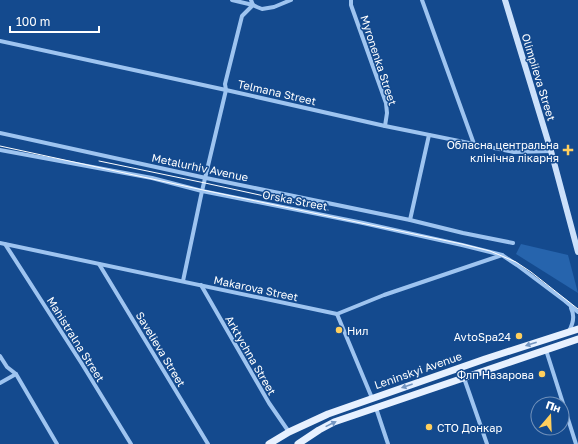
<svg xmlns="http://www.w3.org/2000/svg" width="578" height="444" font-family="'Golos Text',sans-serif">
	<style>
		.green { fill: #2664ad }
		.lines { fill: none; stroke-linecap: round; stroke-linejoin: round }
		.street { stroke: #9ec4f0; stroke-width: 4 }
		.secondary { stroke: #cce1fb; stroke-width: 6 }
		.primary { stroke: #e7f1ff; stroke-width: 7 }
		.tram { stroke: #fff; stroke-width: 1 }
		.oneway { fill: #7395c1 }
		.poi-dot { fill: #ffcf5d; stroke: #144a8e; stroke-width: 1.5 }
		.labels { text-anchor: middle; dominant-baseline: central; stroke-width: 3; stroke-linejoin: round; paint-order: stroke }
		.street-label { font-size: 11px; fill: #fff; stroke: #144a8e }
		.poi-label { font-size: 11px; fill: #fff; stroke: #144a8e; text-anchor: end }
	</style>
	<rect width="100%" height="100%" fill="#144a8e"/>
	<path class="green" d="M521 244 568 255 578 293 516 254Z"/>
	<g class="lines">
		<g class="street">
			<path d="M232 0 253 5 257 7 262 9 274 7 291 0"/>
			<path d="M351 0V5L386 103 387 113 385 126"/>
			<path d="M422 0 474 144"/>
			<path d="M0 41 226 90 385 126 514 152 551 151"/>
			<path d="M0 133 206 178 410 220 463 233 513 243"/>
			<path d="M0 150 152 178 202 191 363 223 462 245 502 255 517 265 565 301 578 312"/>
			<path d="M410 220 429 135"/>
			<path d="M0 243 337 314 384 295 502 255"/>
			<path d="M5 244 82 364 131 444"/>
			<path d="M99 264 208 444"/>
			<path d="M183 281 202 191 226 90 225 84 242 16 253 5 251 0"/>
			<path d="M201 285 269 403 289 432"/>
			<path d="M337 314 372 398"/>
			<path d="M569 331C573 324 575 316 571 308"/>
			<path d="M546 350 576 444"/>
			<path d="M0 356 7 367 16 374 57 444"/>
			<path d="M464 378 487 444"/>
			<path d="M0 383 16 374"/>
			<path d="M376 408 388 444"/>
		</g>
		<path class="secondary" d="M505 0 551 151 578 252"/>
		<g class="primary">
			<path d="M269 444 289 432 328 414 485 359 578 329"/>
			<path d="M298 444 319 430 334 422 578 339"/>
		</g>
		<g class="tram">
			<path d="M0 146 203 190 462 244 490 251 516 262 531 272 578 309"/>
			<path d="M99 161 205 183 328 210"/>
		</g>
	</g>
	<defs><path id="oneway-solid" d="M-6-.8H1V-3.2L6.5 0L1 3.2V.8H-6Z"/></defs>
	<g class="oneway">
		<use href="#oneway-solid" transform="translate(531 344) rotate(162)"/>
		<use href="#oneway-solid" transform="translate(407 386) rotate(161)"/>
		<use href="#oneway-solid" transform="translate(331 424) rotate(-26)"/>
	</g>
	<g class="poi-dot">
		<path d="M566 144h4v4h4v4h-4v4h-4v-4h-4v-4h4z"/>
		<circle cx="339" cy="330" r="4"/>
		<circle cx="519" cy="336" r="4"/>
		<circle cx="542" cy="374" r="4"/>
		<circle cx="429" cy="427" r="4"/>
	</g>
	<g class="labels">
		<g class="street-label">
			<text transform="translate(379 60) rotate(72)">Myronenka Street</text>
			<text transform="translate(539 77) rotate(73)">Olimpiieva Street</text>
			<text transform="translate(277 92) rotate(13)">Telmana Street</text>
			<text transform="translate(200 167) rotate(12)">Metalurhiv Avenue</text>
			<text transform="translate(295 200) rotate(11)">Orska Street</text>
			<text transform="translate(256 288) rotate(12)">Makarova Street</text>
			<text transform="translate(76 339) rotate(58)">Mahistralna Street</text>
			<text transform="translate(161 349) rotate(59)">Savelieva Street</text>
			<text transform="translate(251 355) rotate(60)">Arktychna Street</text>
			<text transform="translate(418 370) rotate(-19)">Leninskyi Avenue</text>
		</g>
		<g class="poi-label">
			<text x="559" y="144">Обласна центральна<tspan x="559" dy="13">клінічна лікарня</tspan></text>
			<text x="347" y="330" text-anchor="start">Нил</text>
			<text x="511" y="336">AvtoSpa24</text>
			<text x="534" y="374">Флп Назарова</text>
			<text x="437" y="427" text-anchor="start">СТО Донкар</text>
		</g>
	</g>
	<g transform="translate(550 416) rotate(19)"><circle r="19" fill="#144a8e" stroke="#7292bb"/>
	<path d="M0-3L7 15L0 10L-7 15Z" fill="#ffcf5d"/>
	<text y="-6" font-size="11" font-weight="bold" text-anchor="middle" fill="#ffffff">Пн</text>
	</g>
	<path d="M10 26v6h89v-6" fill="none" stroke="#ffffff" stroke-width="2"/>
	<text x="16" y="26" font-size="12" fill="#ffffff" stroke="#144a8e" stroke-width="3" paint-order="stroke">100 m</text>
</svg>
